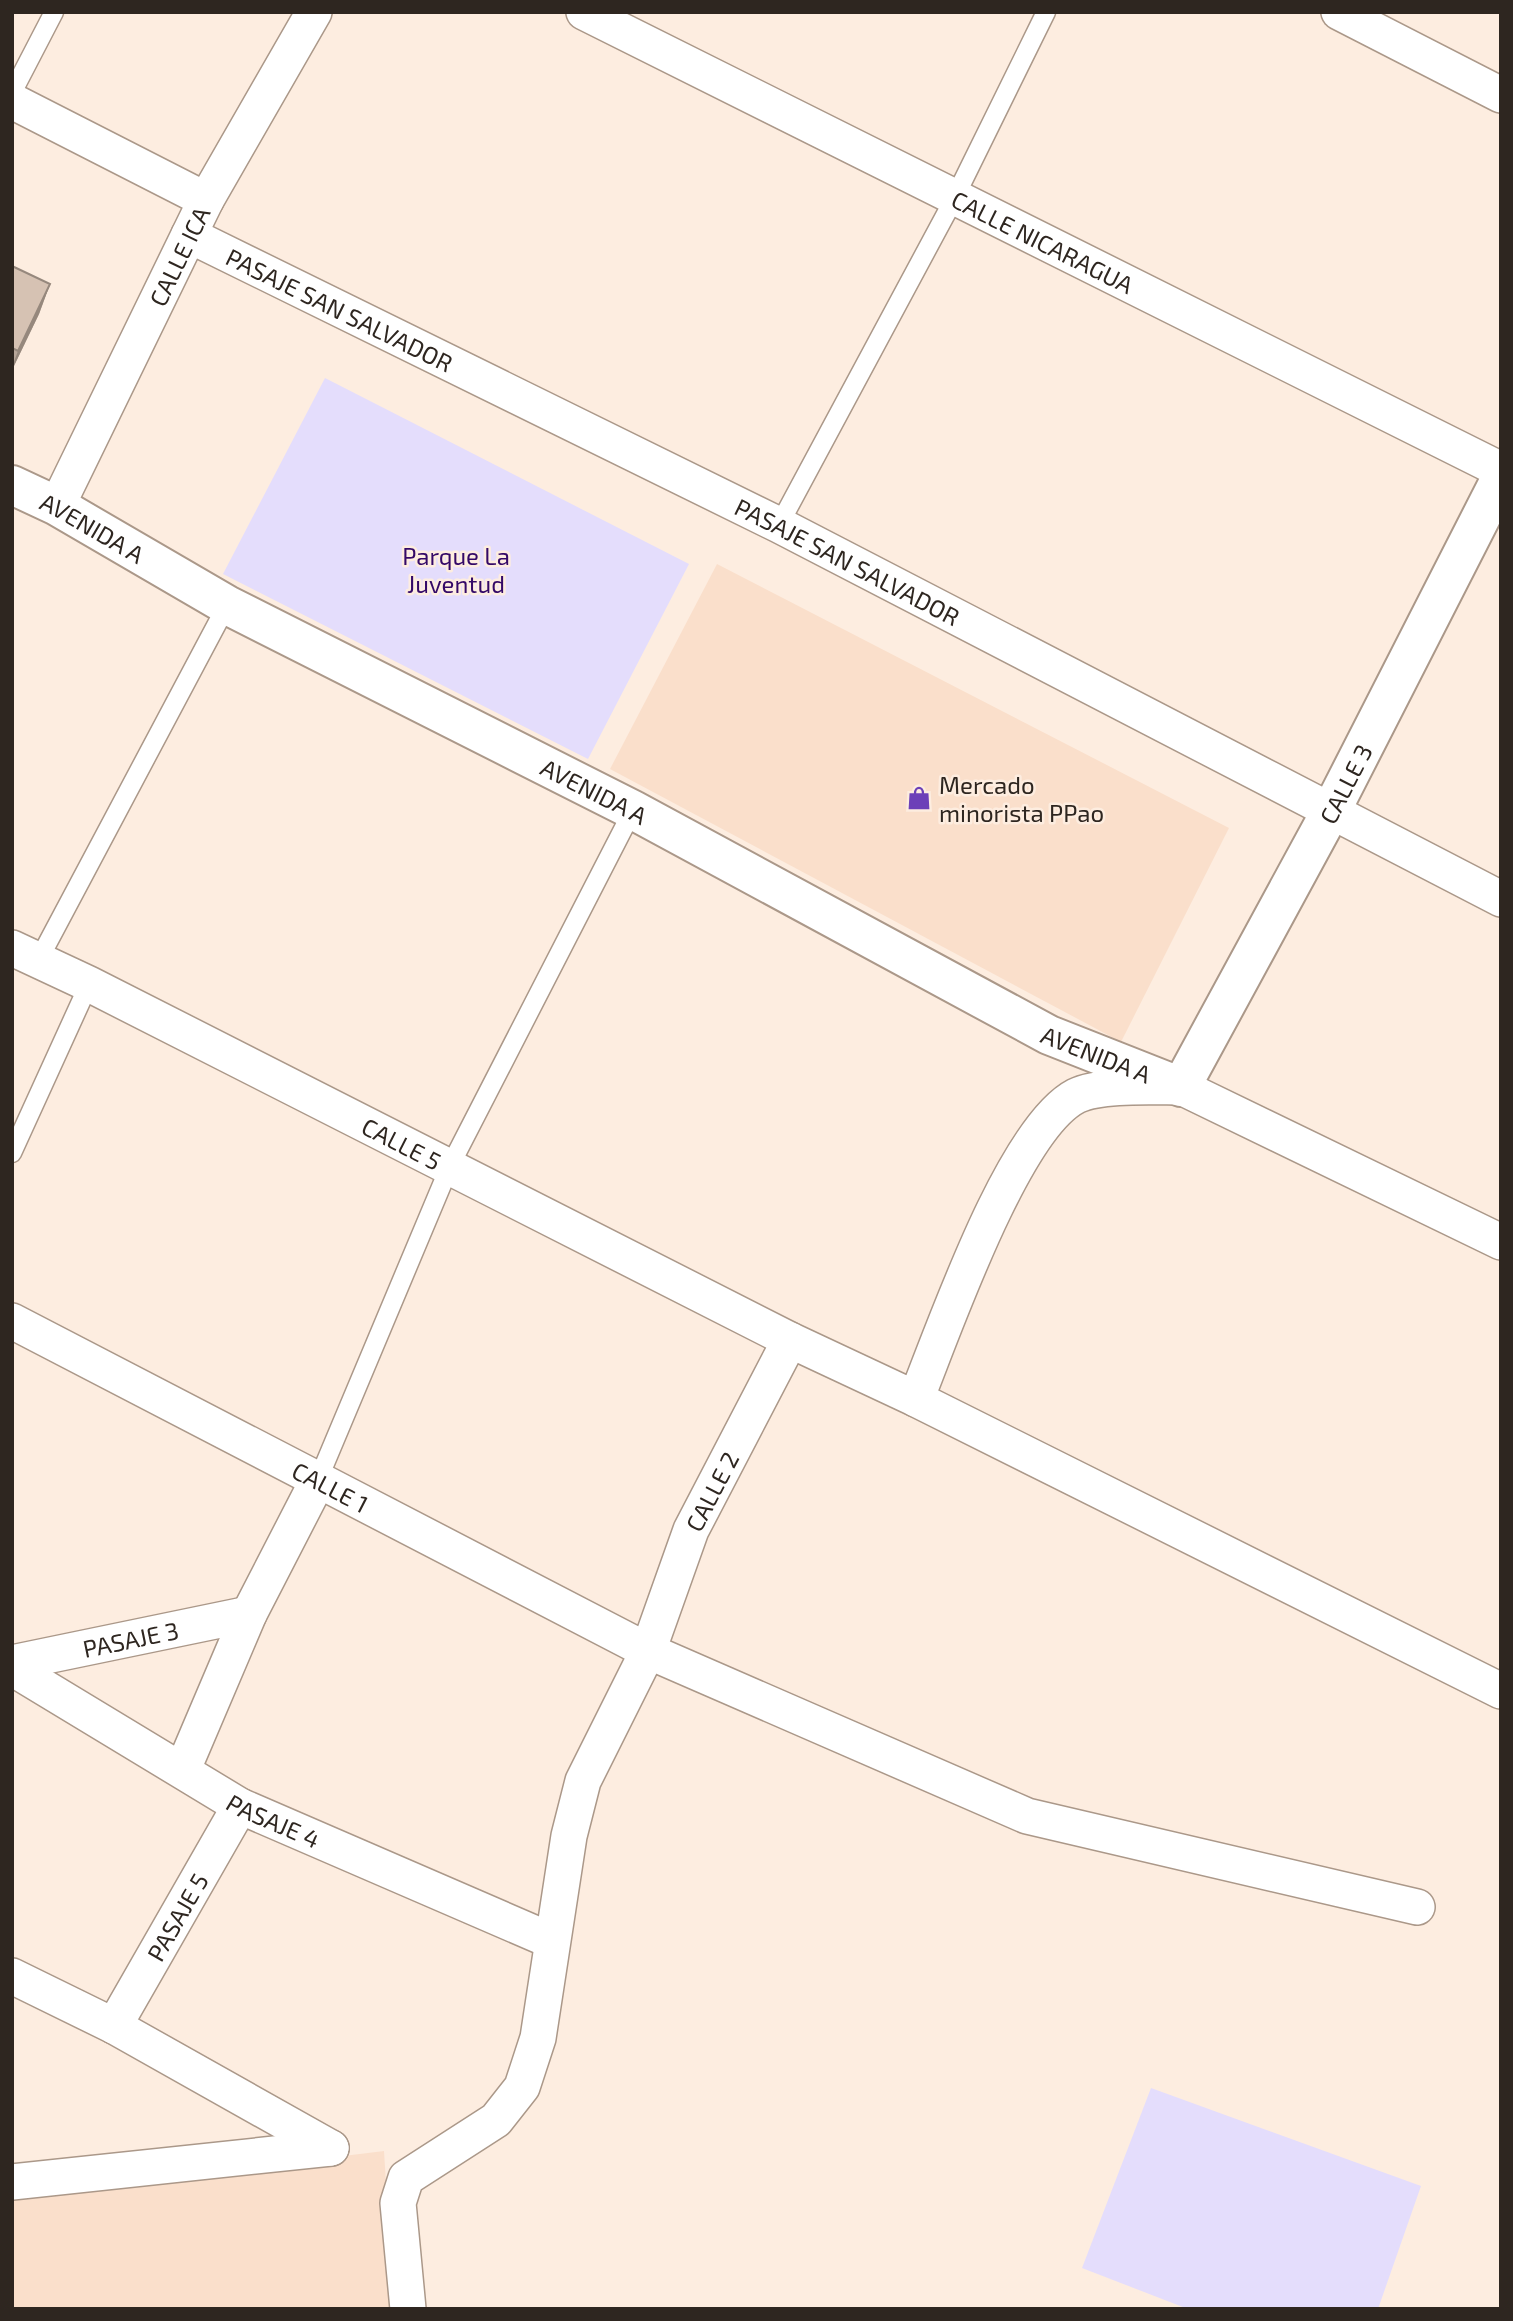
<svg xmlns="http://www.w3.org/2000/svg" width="1513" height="2321" font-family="'Exo 2',sans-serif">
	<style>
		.built { fill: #fadfcb }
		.green { fill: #e4ddfc }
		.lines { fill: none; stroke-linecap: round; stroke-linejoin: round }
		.lane-casing { stroke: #ab9889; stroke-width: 21 }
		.street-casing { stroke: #ab9889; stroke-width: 38 }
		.secondary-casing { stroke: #ab9889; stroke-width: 42 }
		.lane { stroke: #fff; stroke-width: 18 }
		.street { stroke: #fff; stroke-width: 35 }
		.secondary { stroke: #fff; stroke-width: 38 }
		.wall { fill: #b8a79a }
		.shaded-wall { fill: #96887d }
		.building { fill: #d6c2b3; stroke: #96887d; stroke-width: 2 }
		.labels { text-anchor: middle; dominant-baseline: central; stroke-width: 5; stroke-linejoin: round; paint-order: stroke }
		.street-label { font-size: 24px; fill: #2e2620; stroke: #fdede0 }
		.park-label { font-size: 24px; fill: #340967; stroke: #fdede0 }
		.poi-label { font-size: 24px; fill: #2e2620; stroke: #fdede0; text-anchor: start }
	</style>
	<rect width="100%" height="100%" fill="#fdede0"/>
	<g class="built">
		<path d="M717 564 1229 828 1121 1042 610 769Z"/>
		<path d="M384 2151 394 2309H12V2197Z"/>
	</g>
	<g class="green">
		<path d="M325 378 689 564 588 759 223 574Z"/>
		<path d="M1151 2088 1421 2186 1378 2309H1188L1082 2268Z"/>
	</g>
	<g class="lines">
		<g class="lane-casing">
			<g id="lane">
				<path d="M12 93 54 12"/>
				<path d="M779 525 954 199 1046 12"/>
				<path d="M38 961 227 605"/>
				<path d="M12 1153 89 984"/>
				<path d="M318 1480 449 1168 633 810"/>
			</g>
		</g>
		<g class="street-casing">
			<g id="street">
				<path id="s1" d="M584 12 1501 470"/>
				<path d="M1339 12 1501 95"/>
				<path d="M12 101 206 200"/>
				<path id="s2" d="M189 235 779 525 1501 899"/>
				<path id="s3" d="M57 506 206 200 314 12"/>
				<path id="s4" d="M12 948 89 984 790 1340 916 1399C944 1329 1013 1129 1076 1096 1100 1084 1154 1087 1181 1087L1501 1242"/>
				<path id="s5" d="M12 1321 648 1651 1027 1816 1417 1907"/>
				<path d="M916 1399 1501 1691"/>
				<path id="s6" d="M12 1663 249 1614"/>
				<path id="s7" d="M12 1668 240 1806 552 1941"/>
				<path d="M183 1769 249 1614 318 1480"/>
				<path d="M12 1976 114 2026 331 2148"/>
				<path id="s8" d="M114 2026 240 1806"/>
				<path d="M12 2182 331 2148"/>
				<path id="s9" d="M408 2309 398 2203 406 2178 496 2120 522 2087 538 2038 569 1836 583 1781 648 1651 691 1530 790 1340"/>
			</g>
		</g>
		<g class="secondary-casing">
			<g id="secondary">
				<path id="s10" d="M12 485 57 506 227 605 633 810 1049 1035 1181 1087 1332 809 1501 478"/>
			</g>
		</g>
		<use href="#lane" class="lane"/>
		<use href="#street" class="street"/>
		<use href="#secondary" class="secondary"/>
	</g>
	<path class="wall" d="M12 266 50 284 39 314 12 370Z"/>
	<path class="shaded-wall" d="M50 284 39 314 12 370V367L18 351Z"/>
	<path class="building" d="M12 266 50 284 18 351 12 348Z"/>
	<defs>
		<g id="shop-bare" transform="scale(1.89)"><path d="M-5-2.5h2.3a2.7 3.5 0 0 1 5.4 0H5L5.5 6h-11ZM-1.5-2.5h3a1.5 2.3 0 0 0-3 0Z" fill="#6c40b8" stroke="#fdede0" stroke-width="2.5" paint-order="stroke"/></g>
	</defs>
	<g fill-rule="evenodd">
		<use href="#shop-bare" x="919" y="798"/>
	</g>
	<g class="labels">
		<g class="street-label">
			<text stroke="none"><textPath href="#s1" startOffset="513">CALLE NICARAGUA</textPath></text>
			<text stroke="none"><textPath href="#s3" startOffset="278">CALLE ICA</textPath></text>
			<text stroke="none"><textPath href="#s2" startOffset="168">PASAJE SAN SALVADOR</textPath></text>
			<text stroke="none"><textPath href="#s10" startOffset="91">AVENIDA A</textPath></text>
			<text stroke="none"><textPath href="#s2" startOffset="735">PASAJE SAN SALVADOR</textPath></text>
			<text stroke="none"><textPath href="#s10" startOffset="1661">CALLE 3</textPath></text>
			<text stroke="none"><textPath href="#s10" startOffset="658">AVENIDA A</textPath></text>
			<text stroke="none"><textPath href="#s10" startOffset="1225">AVENIDA A</textPath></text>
			<text stroke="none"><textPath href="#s4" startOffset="436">CALLE 5</textPath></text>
			<text stroke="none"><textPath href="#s5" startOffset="359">CALLE 1</textPath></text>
			<text stroke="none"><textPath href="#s9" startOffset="912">CALLE 2</textPath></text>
			<text stroke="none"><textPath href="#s6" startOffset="121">PASAJE 3</textPath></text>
			<text stroke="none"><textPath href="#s7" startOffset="303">PASAJE 4</textPath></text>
			<text stroke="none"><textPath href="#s8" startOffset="126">PASAJE 5</textPath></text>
		</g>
		<g class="park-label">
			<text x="456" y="555">Parque La<tspan x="456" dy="28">Juventud</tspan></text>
		</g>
		<g class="poi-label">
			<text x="939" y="784">Mercado<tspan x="939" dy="28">minorista PPao</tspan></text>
		</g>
	</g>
	<rect width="1513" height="2321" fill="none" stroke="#2e2620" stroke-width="28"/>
</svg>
